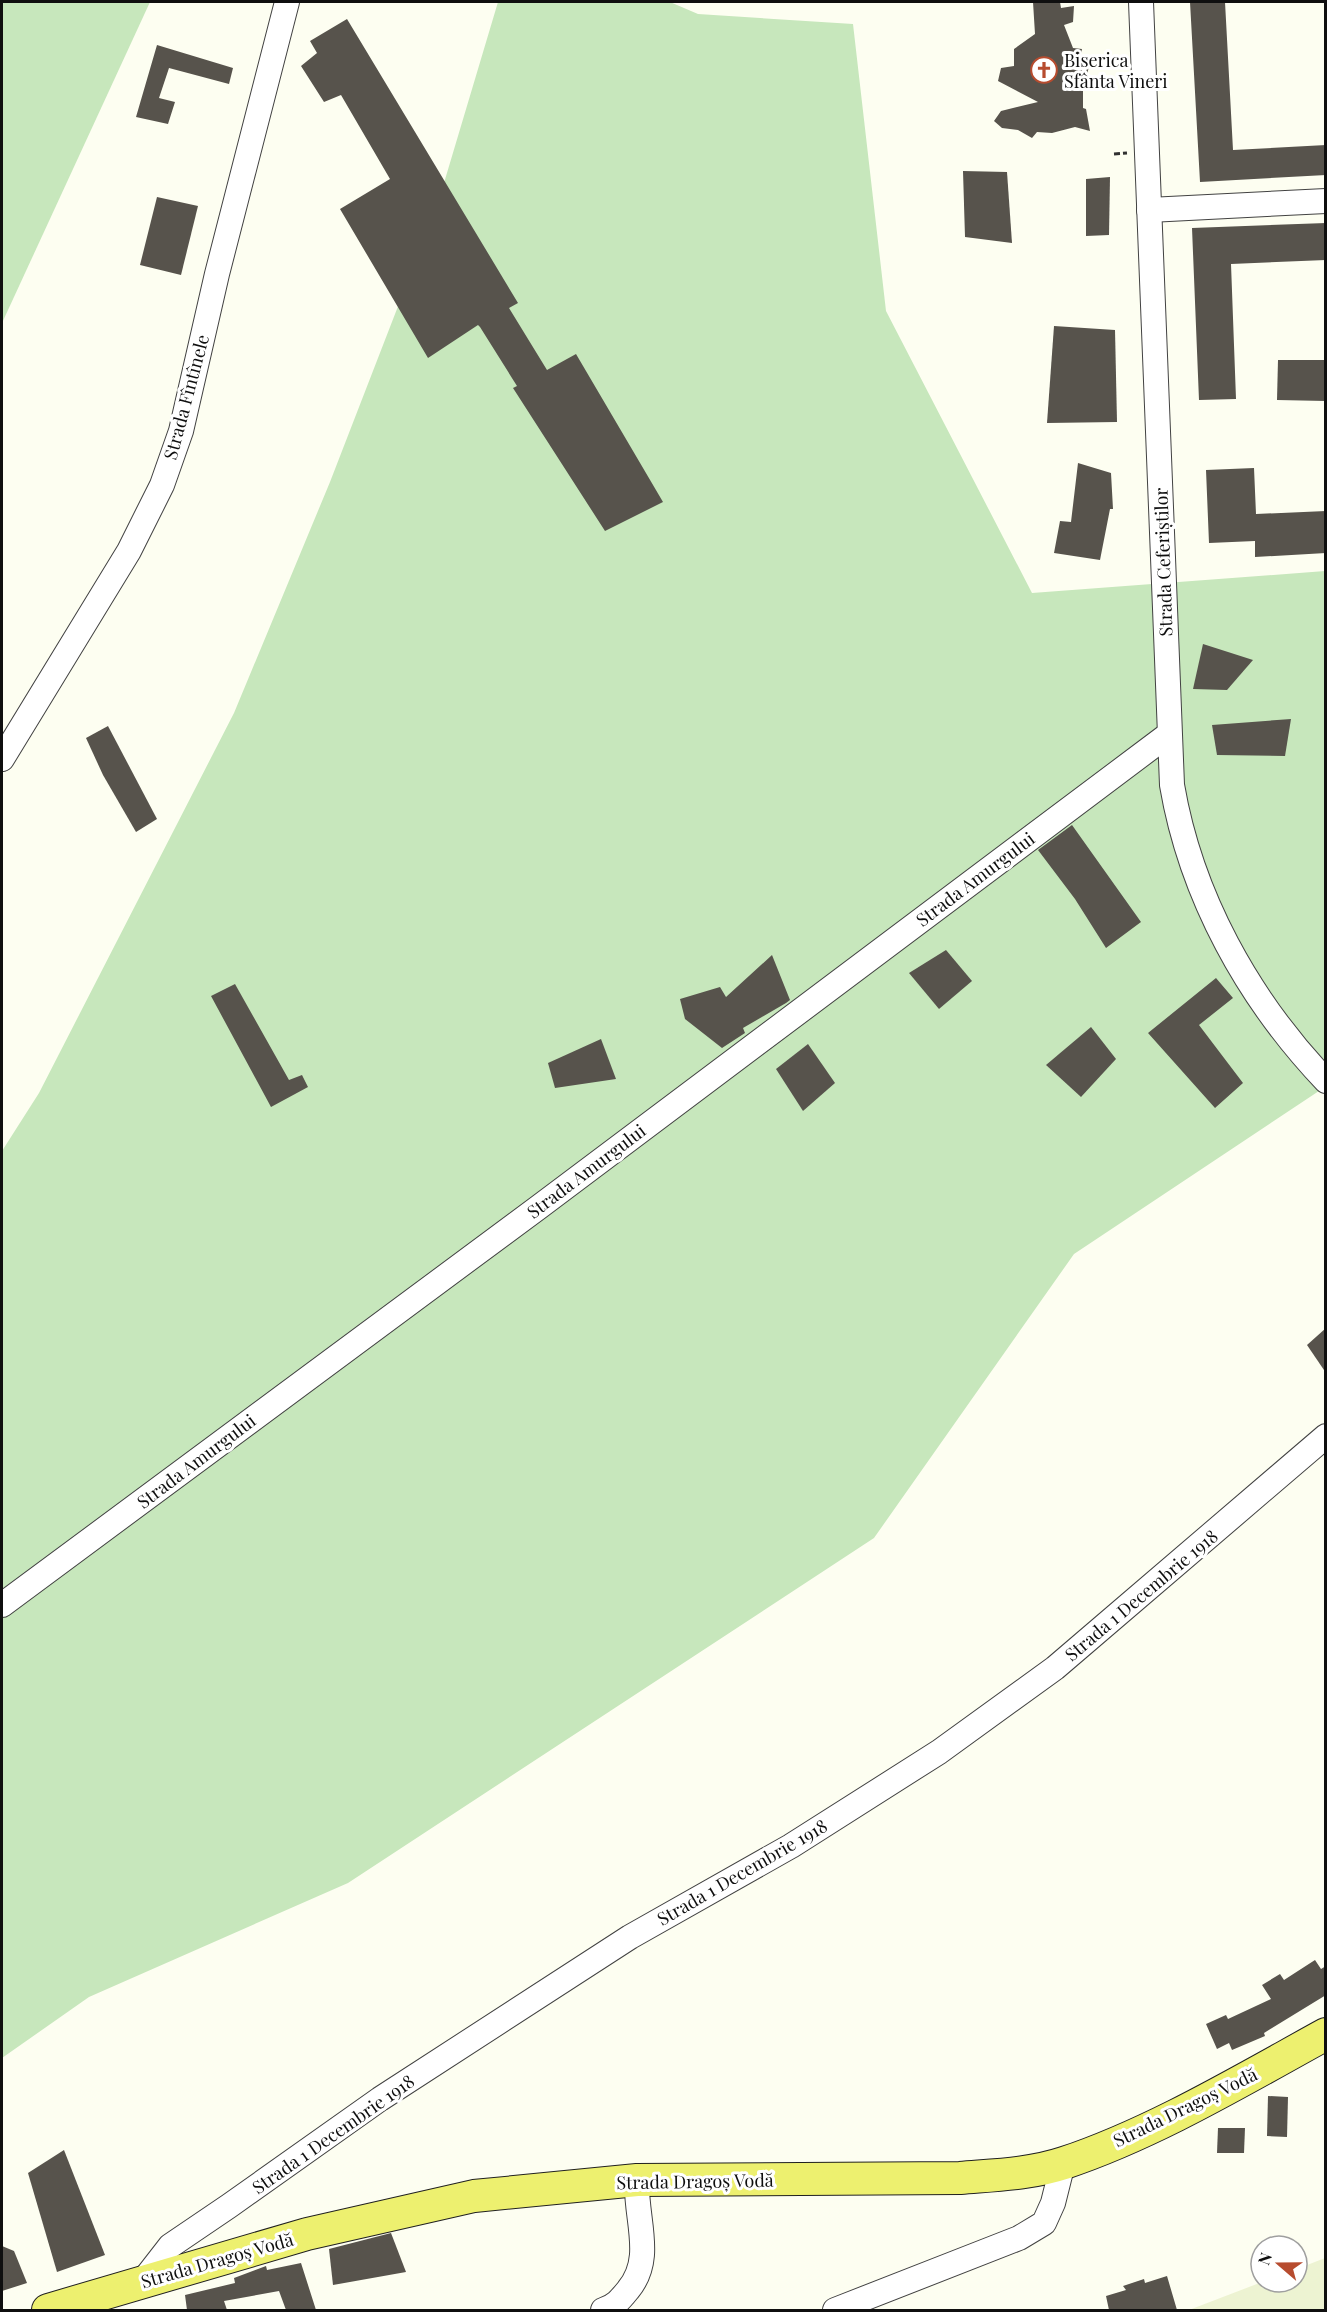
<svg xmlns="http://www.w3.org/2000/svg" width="1327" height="2312" font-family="'Playfair Display',serif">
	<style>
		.farmland { fill: #edf3d2 }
		.green { fill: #c7e7bc }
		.building { fill: #57534c }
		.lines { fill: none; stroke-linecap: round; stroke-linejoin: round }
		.minor-casing { stroke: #424242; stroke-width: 26 }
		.major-casing { stroke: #202020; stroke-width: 34 }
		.path { stroke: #313131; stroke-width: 3; stroke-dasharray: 6 3; stroke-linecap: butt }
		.minor { stroke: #fff; stroke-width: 24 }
		.major { stroke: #edf06f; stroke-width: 32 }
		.labels { text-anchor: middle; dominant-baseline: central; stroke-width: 6; stroke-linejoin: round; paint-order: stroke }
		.poi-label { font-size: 18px; fill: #0f0f0f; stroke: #fff; text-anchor: start }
		.street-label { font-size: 18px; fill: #0f0f0f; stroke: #fff }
	</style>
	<rect width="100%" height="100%" fill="#fdfef1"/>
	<path class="farmland" d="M1325 2258V2310H1189L1262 2282H1297V2269Z"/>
	<g class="green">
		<path d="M2 2H150L2 323Z"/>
		<path d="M498 2H670L698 14 853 24 886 311 1032 593 1325 571V1087L1074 1254 874 1538 348 1883 89 1997 2 2058V1151L39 1093 234 713 330 482 438 203Z"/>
	</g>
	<g class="building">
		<path d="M1033 2H1060L1061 8 1074 6 1073 22 1064 25 1073 48 1082 49 1078 65 1089 66 1086 79 1083 83V108L1086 109 1090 131 1075 127 1052 133 1037 132 1032 138 1018 130 1002 128 994 121 1001 111 1038 102 998 81 1001 68 1014 66V49L1035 34Z"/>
		<path d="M1190 2H1225L1233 150 1326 145V175L1200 182Z"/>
		<path d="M347 19 518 303 509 308 547 370 576 354 663 502 605 531 513 388 517 386 480 327 478 325 428 358 340 209 390 179 341 95 324 102 301 66 317 53 310 41Z"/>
		<path d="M157 45 233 68 229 84 169 68 159 98 175 102 168 124 136 117Z"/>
		<path d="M963 171 1007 172 1012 243 965 237Z"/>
		<path d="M1110 177 1109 235 1086 236V179Z"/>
		<path d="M157 197 198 206 181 275 140 265Z"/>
		<path d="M1326 223V260L1231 264 1236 399 1199 400 1192 228Z"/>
		<path d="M1054 326 1115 330 1117 422 1047 423Z"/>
		<path d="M1278 360H1326V401L1277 400Z"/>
		<path d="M1078 463 1111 473 1113 509H1110L1100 560 1054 553 1060 521 1071 522Z"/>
		<path d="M1254 468 1256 514 1326 511V553L1255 557V541L1209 543 1206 470Z"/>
		<path d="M1203 644 1253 660 1227 690 1193 689Z"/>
		<path d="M1291 719 1285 756 1217 755 1212 725Z"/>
		<path d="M108 726 157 819 136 832 103 775 86 738Z"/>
		<path d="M1072 825 1141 922 1106 948 1075 899 1038 850Z"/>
		<path d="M946 950 972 981 939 1009 909 973Z"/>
		<path d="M772 955 790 1000 786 1003 743 1028 745 1033 722 1048 685 1019 680 999 720 987 726 997Z"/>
		<path d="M1216 978 1233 998 1199 1025 1243 1083 1215 1108 1148 1033Z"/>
		<path d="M235 984 289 1080 302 1075 308 1087 271 1107 211 996Z"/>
		<path d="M1091 1027 1116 1059 1081 1097 1046 1065Z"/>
		<path d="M601 1039 616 1079 555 1088 548 1063Z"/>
		<path d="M808 1044 835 1083 803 1111 776 1069Z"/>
		<path d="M1326 1328V1373L1307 1345Z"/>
		<path d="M1315 1960 1321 1969 1326 1966V1995L1264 2033 1265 2036 1232 2050 1229 2043 1217 2049 1206 2024 1226 2015 1228 2019 1271 1999 1262 1985 1280 1974 1284 1980Z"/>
		<path d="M1268 2096 1288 2097 1287 2137 1267 2136Z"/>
		<path d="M1218 2128H1245L1244 2153H1217Z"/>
		<path d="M64 2150 105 2255 57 2272 28 2173Z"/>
		<path d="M391 2233 406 2272 333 2285 329 2249Z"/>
		<path d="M2 2246 14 2251 27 2283 2 2291Z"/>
		<path d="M301 2263 316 2310H286L279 2291 224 2301 227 2310H187L185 2295 235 2283 234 2278 266 2266 267 2270Z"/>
		<path d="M1167 2276 1177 2310H1109L1106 2296 1126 2290 1123 2286 1144 2279 1145 2283Z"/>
	</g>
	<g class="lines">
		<g class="minor-casing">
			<g id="minor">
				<path d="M1141 2 1172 785C1191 896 1248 999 1326 1081"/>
				<path d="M1149 210 1326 201"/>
				<path d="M2 759 129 551 162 485 181 431 217 274 287 2"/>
				<path d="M2 1605 539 1207 1169 734"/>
				<path d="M142 2282 170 2246 229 2206 380 2099 630 1937 791 1846 939 1752 1055 1668 1326 1436"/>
				<path d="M603 2310C615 2306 620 2300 628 2290 655 2258 635 2219 637 2180"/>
				<path d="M835 2310 1019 2238 1044 2223 1053 2203 1063 2163"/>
			</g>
		</g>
		<g class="major-casing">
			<path id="major" d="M48 2310 307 2234 474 2196 637 2180 960 2178C994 2175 1031 2174 1064 2163 1154 2133 1242 2080 1326 2034"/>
		</g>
		<path class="path" d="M1114 154 1127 153"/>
		<use href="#minor" class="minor"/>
		<use href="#major" class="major"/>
	</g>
	<defs>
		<g id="church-ring" transform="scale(1.35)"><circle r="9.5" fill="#fff" stroke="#b74c2f" stroke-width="1.5"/><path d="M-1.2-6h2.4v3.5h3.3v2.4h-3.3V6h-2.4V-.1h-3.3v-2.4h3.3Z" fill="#b74c2f"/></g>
	</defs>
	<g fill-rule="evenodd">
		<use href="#church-ring" x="1044" y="70"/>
	</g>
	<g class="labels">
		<g class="poi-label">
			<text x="1064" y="60">Biserica<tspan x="1064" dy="21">Sfânta Vineri</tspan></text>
		</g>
		<g class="street-label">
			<text transform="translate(186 397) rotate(-75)">Strada Fîntînele</text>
			<text transform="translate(1163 562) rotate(-92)">Strada Ceferiștilor</text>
			<text transform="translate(975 879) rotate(-37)">Strada Amurgului</text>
			<text transform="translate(586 1171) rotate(-37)">Strada Amurgului</text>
			<text transform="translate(196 1461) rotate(-37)">Strada Amurgului</text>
			<text transform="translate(1141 1595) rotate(-40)">Strada 1 Decembrie 1918</text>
			<text transform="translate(742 1872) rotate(-30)">Strada 1 Decembrie 1918</text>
			<text transform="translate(1185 2107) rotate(-26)">Strada Dragoș Vodă</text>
			<text transform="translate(333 2134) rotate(-35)">Strada 1 Decembrie 1918</text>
			<text transform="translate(695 2181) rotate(-1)">Strada Dragoș Vodă</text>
			<text transform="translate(217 2260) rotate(-16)">Strada Dragoș Vodă</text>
		</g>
	</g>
	<rect width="1327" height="2312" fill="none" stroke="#0f0f0f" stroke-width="6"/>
	<g transform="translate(1279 2264) rotate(290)"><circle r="28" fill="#ffffff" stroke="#9f9f9f" stroke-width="1.5"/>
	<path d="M0-4.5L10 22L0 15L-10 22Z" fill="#b74c2f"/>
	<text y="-9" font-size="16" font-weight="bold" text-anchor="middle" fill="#0f0f0f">N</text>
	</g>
</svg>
